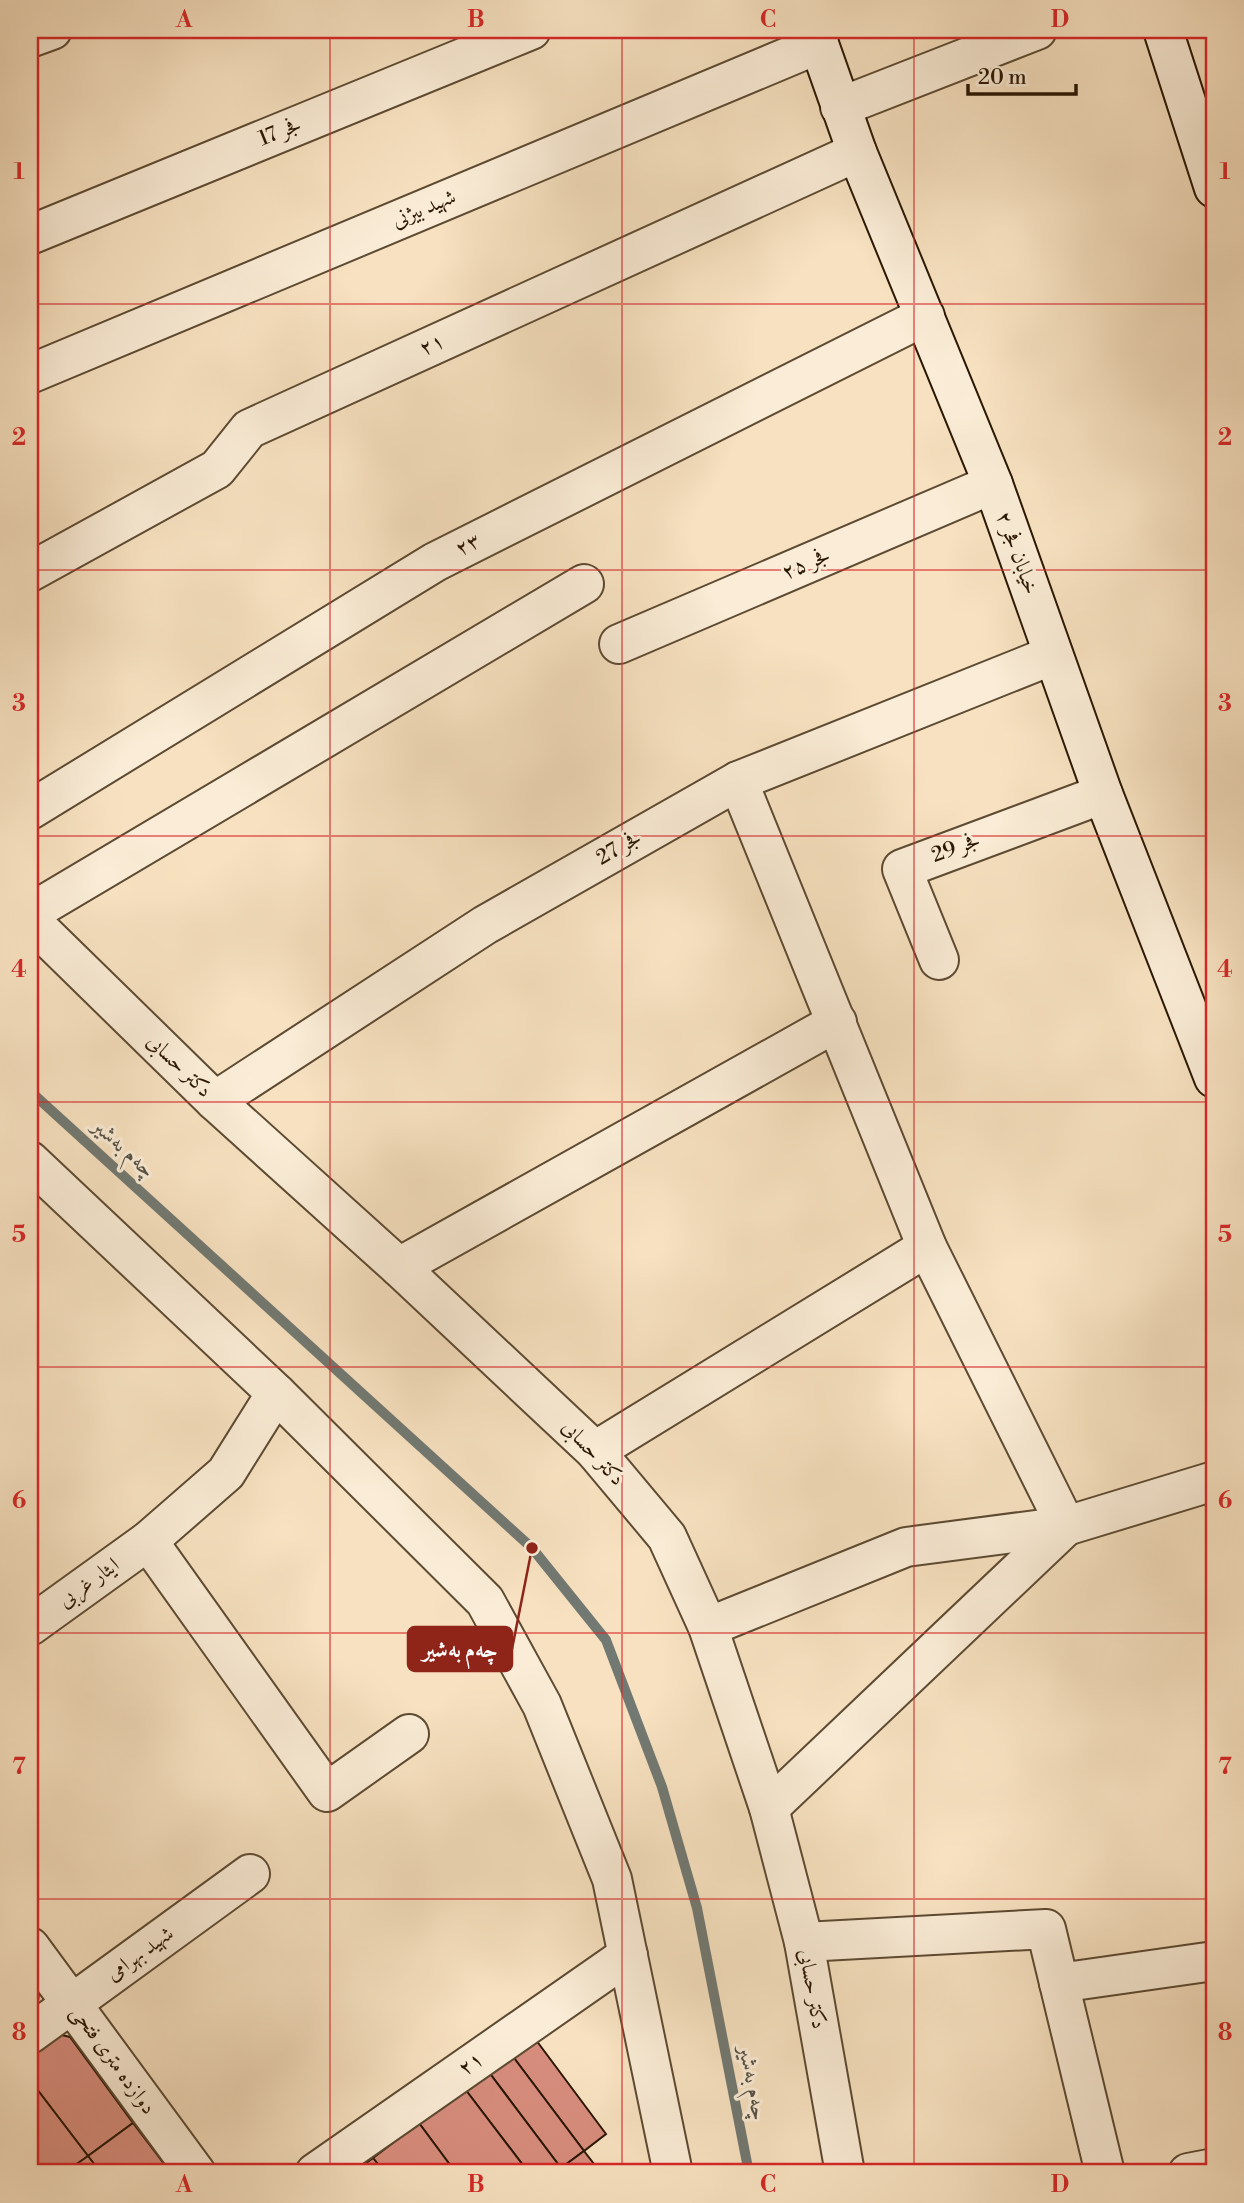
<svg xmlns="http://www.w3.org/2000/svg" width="1244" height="2203" font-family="'Libre Bodoni',Amiri,serif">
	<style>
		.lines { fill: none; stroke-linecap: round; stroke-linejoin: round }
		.stream { stroke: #727972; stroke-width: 10 }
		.building { fill: #d78d7d; stroke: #2a1702; stroke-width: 2 }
		.street-casing { stroke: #5d4a32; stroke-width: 42 }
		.secondary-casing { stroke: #2a1702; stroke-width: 42 }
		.street { stroke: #faecd6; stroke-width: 38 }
		.secondary { stroke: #faecd6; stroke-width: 38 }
		.grid { fill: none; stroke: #d62828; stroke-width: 2; stroke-opacity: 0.55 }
		.labels { text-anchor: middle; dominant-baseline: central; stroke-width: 6; stroke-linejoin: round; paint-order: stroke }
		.street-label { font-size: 21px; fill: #2a1702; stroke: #faecd6 }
		.water-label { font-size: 23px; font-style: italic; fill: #545043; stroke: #faecd6 }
		.leader { fill: none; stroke: #8f2418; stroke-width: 2.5 }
		.callout-dot { fill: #8f2418; stroke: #faecd6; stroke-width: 2.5 }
		.callout { fill: #8f2418; stroke: #8f2418; stroke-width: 2.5 }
		.callout-label { font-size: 23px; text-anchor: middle; font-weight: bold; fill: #fff }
		.neatline { fill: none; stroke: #d62828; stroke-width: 2.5 }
		.grid-label { font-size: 23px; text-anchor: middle; font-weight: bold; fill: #d62828 }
	</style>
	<rect width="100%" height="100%" fill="#f7e1c0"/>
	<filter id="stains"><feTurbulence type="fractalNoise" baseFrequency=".00286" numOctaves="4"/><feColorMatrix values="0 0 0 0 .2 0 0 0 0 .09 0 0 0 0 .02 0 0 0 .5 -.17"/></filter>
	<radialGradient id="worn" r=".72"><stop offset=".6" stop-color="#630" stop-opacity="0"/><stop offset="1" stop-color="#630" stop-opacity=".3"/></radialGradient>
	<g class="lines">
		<path class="stream" d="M30 1091 532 1548 606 1640 662 1787 697 1908 749 2173"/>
	</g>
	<g class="building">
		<path d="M30 1981 39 1993 37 2010 30 2016Z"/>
		<path d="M53 2033 70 2037 133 2123 88 2156 30 2080V2050Z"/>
		<path d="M533 2036 606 2134 584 2151 511 2054Z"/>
		<path d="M511 2054 584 2151 561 2168 488 2071Z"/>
		<path d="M488 2071 561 2168 554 2173H529L465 2089Z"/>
		<path d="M30 2080 88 2156 64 2173H30Z"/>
		<path d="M465 2089 529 2173H456L419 2123Z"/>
		<path d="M133 2123 171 2173H101L88 2156Z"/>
		<path d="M419 2123 456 2173H385L373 2158Z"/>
		<path d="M584 2151 601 2173H554L561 2168Z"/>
		<path d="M88 2156 101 2173H64Z"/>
		<path d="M373 2158 385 2173H353Z"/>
	</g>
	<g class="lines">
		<g class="street-casing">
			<g id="street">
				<path d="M30 38 52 30"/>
				<path d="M840 107 1037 30"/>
				<path d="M30 235 531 30"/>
				<path d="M30 374 819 44"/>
				<path d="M30 572 217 469 249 429 857 152"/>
				<path d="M619 644 993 484"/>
				<path d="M738 781 927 1247 1066 1526 769 1808"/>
				<path d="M30 810 435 562 925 316"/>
				<path d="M30 913 584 584"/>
				<path d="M30 920 215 1101 399 1267 595 1451 667 1537 708 1627 769 1808 804 1942 845 2173"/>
				<path d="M939 960 902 869 1103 794"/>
				<path d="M215 1101 485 925 738 781 1053 655"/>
				<path d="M30 1161 276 1393 485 1601 542 1705 612 1879 673 2173"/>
				<path d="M399 1267 837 1022"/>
				<path d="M595 1451 927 1247"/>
				<path d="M148 1541 327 1792 409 1734"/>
				<path d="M30 1626 148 1541 226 1473 276 1393"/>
				<path d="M708 1627 906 1547 1066 1526 1214 1481"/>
				<path d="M804 1942 1046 1929 1105 2173"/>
				<path d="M30 1947 196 2173"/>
				<path d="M1059 1983 1214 1961"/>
				<path d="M30 2034 250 1874"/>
				<path d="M315 2173 628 1955"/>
				<path d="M1188 2173 1214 2168"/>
			</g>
		</g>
		<g class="secondary-casing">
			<g id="secondary">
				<path d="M814 30 857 152 993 484 1103 794 1214 1078"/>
				<path d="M1163 30 1214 188"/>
			</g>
		</g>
		<use href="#street" class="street"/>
		<use href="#secondary" class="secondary"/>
	</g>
	<path class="grid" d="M330 30V2173M622 30V2173M914 30V2173M30 304H1214M30 570H1214M30 836H1214M30 1102H1214M30 1367H1214M30 1633H1214M30 1899H1214"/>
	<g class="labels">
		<g class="street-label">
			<text transform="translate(280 132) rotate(-22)">فجر 17</text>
			<text transform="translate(424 209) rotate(-23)">شهید بیژنی</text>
			<text transform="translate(432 345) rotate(-24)">۲۱</text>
			<text transform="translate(468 545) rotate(-27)">۲۳</text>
			<text transform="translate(1017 553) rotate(70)">خیابان فجر ۲</text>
			<text transform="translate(806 564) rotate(-23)">فجر ۲۵</text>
			<text transform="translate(619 848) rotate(-30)">فجر 27</text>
			<text transform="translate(956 848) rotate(-20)">فجر 29</text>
			<text transform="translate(179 1066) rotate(44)">دکتر حسابی</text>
			<text transform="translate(593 1453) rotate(47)">دکتر حسابی</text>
			<text transform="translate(89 1583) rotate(-36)">ایثار غربی</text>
			<text transform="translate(140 1954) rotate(-36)">شهید بهرامی</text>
			<text transform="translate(812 1989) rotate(80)">دکتر حسابی</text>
			<text transform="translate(113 2060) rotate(54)">دوازده متری فتحی</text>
			<text transform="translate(471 2064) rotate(-35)">۲۱</text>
		</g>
		<g class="water-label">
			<text transform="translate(124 1148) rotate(42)">چەم بەشیر</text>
			<text transform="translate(753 2083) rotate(79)">چەم بەشیر</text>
		</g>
	</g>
	<path class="leader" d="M532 1548L512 1649"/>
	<circle class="callout-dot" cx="532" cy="1548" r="7"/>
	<rect class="callout" x="408" y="1627" width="104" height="44" rx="7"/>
	<g class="callout-label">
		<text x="460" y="1657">چەم بەشیر</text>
	</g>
	<rect width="1244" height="2203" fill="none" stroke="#f7e1c0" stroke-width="77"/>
	<path d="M968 84v10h108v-10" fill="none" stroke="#2a1702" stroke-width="3.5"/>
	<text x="978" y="84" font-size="21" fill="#2a1702" stroke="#faecd6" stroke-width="5" paint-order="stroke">20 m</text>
	<rect x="38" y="38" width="1168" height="2126" class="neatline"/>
	<g class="grid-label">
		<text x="184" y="27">A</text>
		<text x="476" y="27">B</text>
		<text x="768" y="27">C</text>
		<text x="1060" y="27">D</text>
		<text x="19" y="179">1</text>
		<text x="1225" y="179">1</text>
		<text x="19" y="445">2</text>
		<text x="1225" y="445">2</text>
		<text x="19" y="711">3</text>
		<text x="1225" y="711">3</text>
		<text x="19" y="977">4</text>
		<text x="1225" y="977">4</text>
		<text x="19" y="1242">5</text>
		<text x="1225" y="1242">5</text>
		<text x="19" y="1508">6</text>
		<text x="1225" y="1508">6</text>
		<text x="19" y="1774">7</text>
		<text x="1225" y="1774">7</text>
		<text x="19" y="2040">8</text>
		<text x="1225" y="2040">8</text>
		<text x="184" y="2192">A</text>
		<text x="476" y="2192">B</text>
		<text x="768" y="2192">C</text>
		<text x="1060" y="2192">D</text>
	</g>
	<rect width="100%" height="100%" filter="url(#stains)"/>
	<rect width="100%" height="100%" fill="url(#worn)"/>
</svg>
